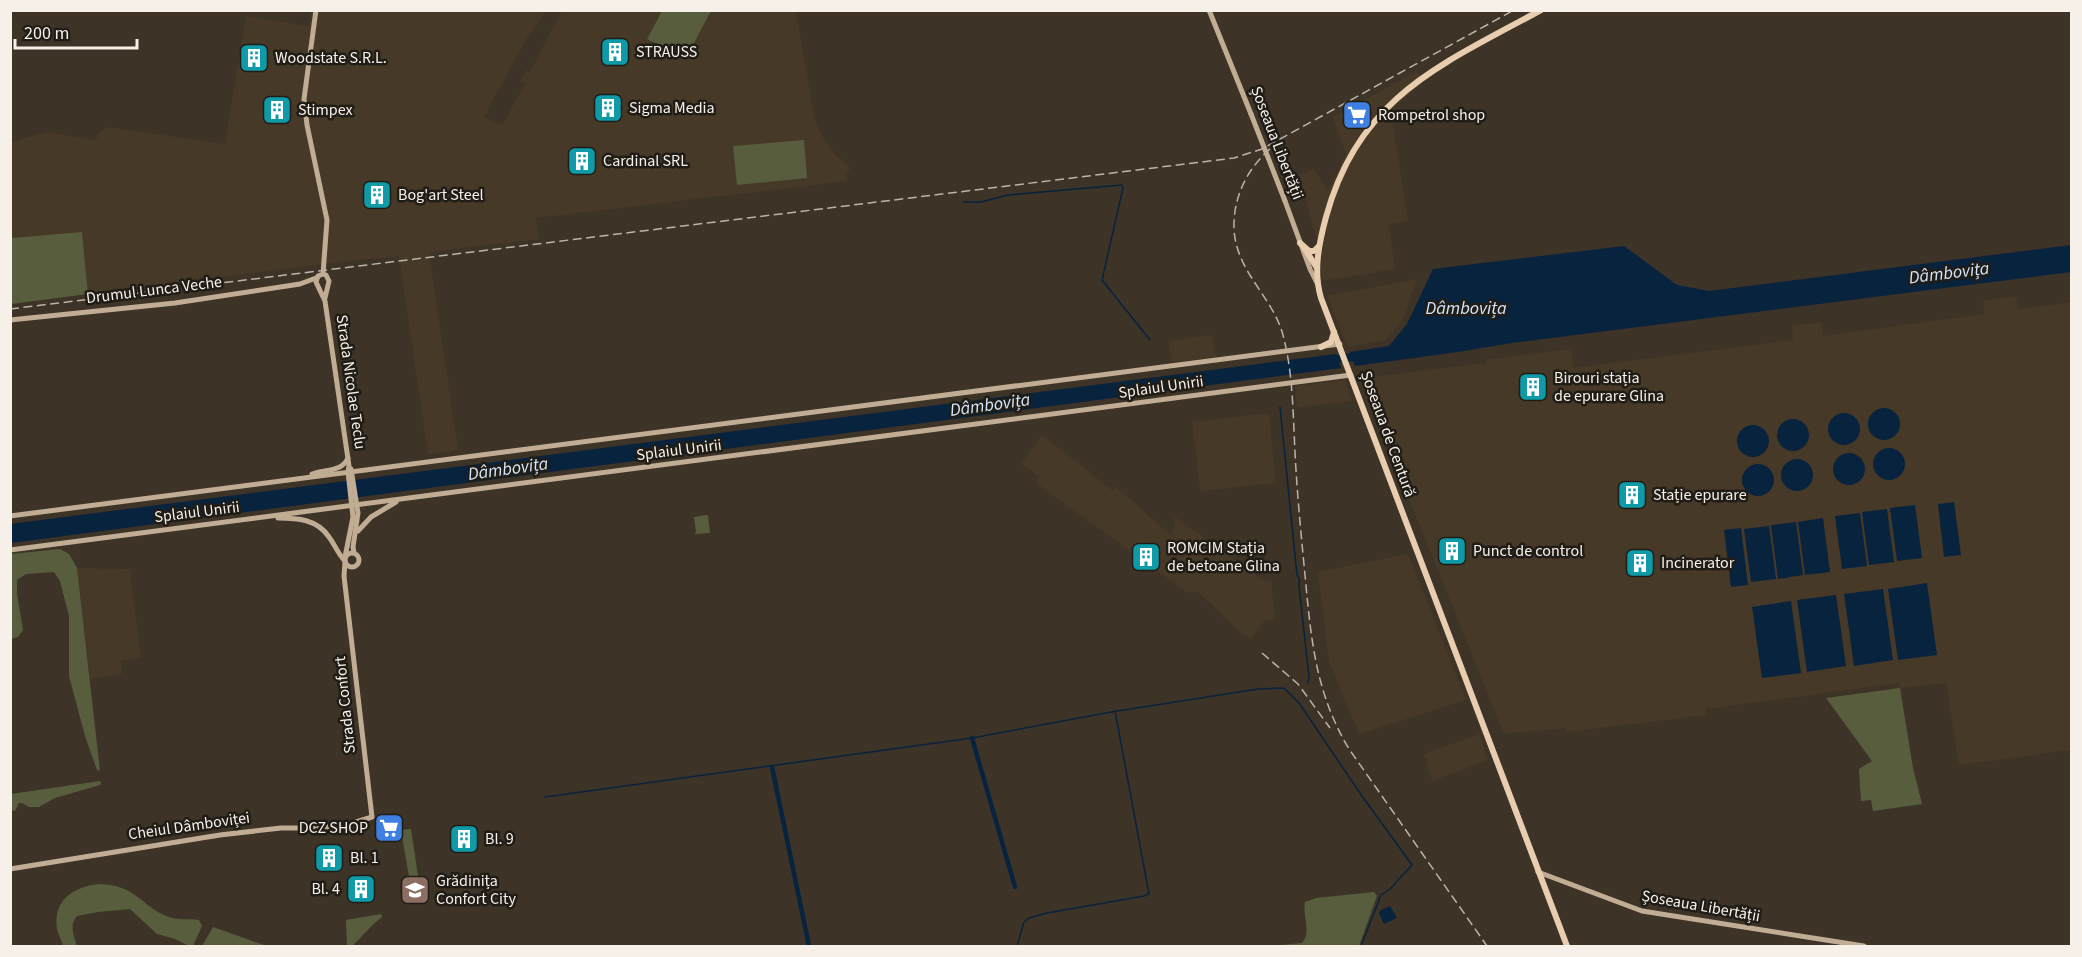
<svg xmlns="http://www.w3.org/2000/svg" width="2082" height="957" font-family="'Source Sans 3',sans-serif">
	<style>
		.built { fill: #473927 }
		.green { fill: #585e3d }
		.water { fill: #08233d }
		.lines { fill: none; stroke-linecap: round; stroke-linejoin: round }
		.stream { stroke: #08233d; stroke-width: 1.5 }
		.canal { stroke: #08233d; stroke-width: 4.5 }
		.river { stroke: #08233d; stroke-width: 8 }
		.secondary { stroke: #c1ac94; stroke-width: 5 }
		.primary { stroke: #e8cdae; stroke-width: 6 }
		.rail { stroke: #bcb4ab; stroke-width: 1.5; stroke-dasharray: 9 4.5; stroke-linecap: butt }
		.secondary-bridge { stroke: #c1ac94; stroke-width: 5 }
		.labels { text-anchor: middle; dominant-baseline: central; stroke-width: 5; stroke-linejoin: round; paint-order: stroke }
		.poi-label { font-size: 16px; fill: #f7f0e8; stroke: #201c16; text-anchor: start }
		.street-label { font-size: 16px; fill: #f7f0e8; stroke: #201c16 }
		.water-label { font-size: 18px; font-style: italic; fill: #d3e6fc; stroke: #201c16 }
	</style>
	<rect width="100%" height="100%" fill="#3d3327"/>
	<g class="built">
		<path d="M311 11H546L525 41 484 117 502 125 525 84 520 81 526 70 530 72 562 11H662L647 39 686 58 711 11H796L815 120 823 138 836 155 851 168 845 174 848 181 536 218 539 239 429 252 458 450 428 454 399 256 329 263 88 294 82 232 11 238V142L47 132 96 140 99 132 107 127 225 144 246 16 309 26Z"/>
		<path d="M1417 71 1423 82 1391 110 1408 221 1389 224 1395 269 1323 281 1321 272 1322 239 1316 237 1299 175 1314 169 1328 190 1346 154 1333 117Z"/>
		<path d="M1417 279 1403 320 1385 340 1348 347 1327 296Z"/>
		<path d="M2016 296 2018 309 2071 302V750L1959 765 1946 683 1900 688 1899 683 1706 709 1707 715 1567 732 1566 728 1504 734 1362 383 1365 378 1486 363V360L1571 349 1574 368 1793 340 1792 326 1821 322 1823 336 1984 314 1983 301Z"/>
		<path d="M1212 335 1216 357 1171 362 1169 341Z"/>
		<path d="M1345 380 1352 401 1297 407 1295 386Z"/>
		<path d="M1269 413 1276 483 1200 491 1192 422Z"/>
		<path d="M1042 435 1112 490 1116 487 1171 535 1175 526 1174 516 1264 581H1271L1275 619 1264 621 1251 639 1240 632 1198 592 1188 593 1036 483 1040 477 1021 464Z"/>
		<path d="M1408 554 1466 700 1359 734 1329 661 1318 572Z"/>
		<path d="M77 568 130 569 141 658 121 660 122 674 90 679Z"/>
		<path d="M1480 734 1488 760 1432 781 1424 754Z"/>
	</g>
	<g class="green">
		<path d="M662 11H711L686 58 647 39Z"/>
		<path d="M804 140 807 178 737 185 733 146Z"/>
		<path d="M82 232 88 294 11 304V238Z"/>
		<path d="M708 515 710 533 695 534 696 532 694 517Z"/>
		<path d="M60 549 69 554 77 568 100 771 97 770 85 736 69 676V616L60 581 54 572 26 574 17 580V594L23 630 18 637 11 639V554Z"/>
		<path d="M1900 688 1913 768 1922 804 1873 811 1871 800 1861 801 1859 769 1872 761 1826 698Z"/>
		<path d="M100 781 101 783 100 785 55 798 39 807H29L22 803H19L15 811 11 810V794Z"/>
		<path d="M411 829 418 876 409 877 401 830Z"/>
		<path d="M99 884C136 885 139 904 166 916 177 921 188 918 199 920L202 926 193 946H189L175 939 157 934 130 909 98 912 77 916C69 925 74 936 77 946H63C62 940 58 935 57 929 53 900 73 887 99 884Z"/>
		<path d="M1374 892 1377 896 1359 946H1269L1302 943C1312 932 1302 916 1305 902L1316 898Z"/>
		<path d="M381 914 382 917C370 926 362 937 352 946H347L346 920Z"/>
		<path d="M213 927 267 946H202Z"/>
	</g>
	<g class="water">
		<path d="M2071 245V272L1512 343 1458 352 1355 366 1350 352 1389 346 1407 324 1433 269 1624 246 1677 285 1709 291Z"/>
		<path d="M1336 354 1341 368 11 543 10 524Z"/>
		<circle cx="1884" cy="424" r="16"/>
		<circle cx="1844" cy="429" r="16"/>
		<circle cx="1793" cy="435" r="16"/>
		<circle cx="1753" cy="441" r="16"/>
		<circle cx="1889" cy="464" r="16"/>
		<circle cx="1849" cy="469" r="16"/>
		<circle cx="1797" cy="475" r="16"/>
		<circle cx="1758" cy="480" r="16"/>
		<path d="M1954 502 1961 555 1944 557 1938 504Z"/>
		<path d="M1915 505 1922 558 1897 561 1890 508Z"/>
		<path d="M1887 509 1894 562 1869 565 1862 512Z"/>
		<path d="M1860 513 1867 566 1842 569 1835 516Z"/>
		<path d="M1823 518 1830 572 1805 575 1798 522Z"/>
		<path d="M1796 522 1803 575 1778 579 1771 525Z"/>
		<path d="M1769 526 1776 579 1751 582 1744 529Z"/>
		<path d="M1741 528 1748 585 1731 587 1724 530Z"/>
		<path d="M1927 583 1937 655 1898 660 1888 589Z"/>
		<path d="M1883 589 1893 660 1854 666 1844 594Z"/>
		<path d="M1836 595 1846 666 1807 672 1797 600Z"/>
		<path d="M1791 601 1801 673 1762 678 1752 607Z"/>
		<path d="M1390 906 1397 918 1384 924 1379 913 1381 910Z"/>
	</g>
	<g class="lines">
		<g class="stream">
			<path d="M963 202H981L1008 195 1122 185 1123 188 1102 280 1150 340"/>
			<path d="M1280 407 1297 575 1299 578V586L1309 677 1308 683"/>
			<path d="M545 797 972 738 1111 712 1258 689 1284 688 1299 703 1362 796 1412 865 1390 889 1381 895 1361 946"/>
			<path d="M1017 946 1024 922 1029 918 1047 913 1144 896 1149 894 1115 711"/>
		</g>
		<g class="canal">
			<path d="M972 738 1015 887"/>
			<path d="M772 767 809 946"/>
		</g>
		<path class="river" d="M1329 360 1362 356"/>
		<g class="secondary">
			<path d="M316 10 304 99 307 125 327 220 323 274 318 276 316 282 325 301 349 466 348 472 353 517 345 557"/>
			<path d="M1209 10 1251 114"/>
			<path d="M1285 201 1310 269 1317 283"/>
			<path d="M323 274 326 275 329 281 325 298"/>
			<path d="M10 320 175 303 300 284 316 278"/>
			<path d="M351 469 358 513 353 547 354 553"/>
			<path d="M312 474C325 469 342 472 348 458"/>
			<path d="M10 516 1340 344"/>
			<path d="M278 518C297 518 317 519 329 537 335 545 338 554 345 561"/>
			<path d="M358 531 371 517 396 502"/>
			<path d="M10 550 1351 375"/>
			<circle cx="352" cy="560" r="7"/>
			<path d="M10 869 220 835 281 828H319L353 823 372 817 344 576 345 562"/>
			<path d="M1538 872 1642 911 1864 946"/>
		</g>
		<g class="primary">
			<path d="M1541 10C1441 65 1359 96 1326 217 1319 243 1313 271 1321 298L1567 946"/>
			<path d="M1300 243 1309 251H1314L1319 246"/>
			<path d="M1305 249 1317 268"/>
			<path d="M1321 347 1331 342 1334 332"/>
		</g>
		<g class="rail">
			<path d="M1270 149C1247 169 1233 197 1234 229 1236 273 1275 298 1284 339 1293 375 1293 415 1295 452 1297 493 1301 534 1305 575 1311 638 1315 692 1349 749L1487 946"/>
			<path d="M10 309 1234 158 1262 149 1514 10"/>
			<path d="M1262 653 1298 684 1330 728"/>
		</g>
		<path class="secondary-bridge" d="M1251 114 1285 201"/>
	</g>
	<defs>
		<g id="building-square" transform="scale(1.5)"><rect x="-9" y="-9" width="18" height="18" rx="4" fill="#0f9aa8" stroke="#201c16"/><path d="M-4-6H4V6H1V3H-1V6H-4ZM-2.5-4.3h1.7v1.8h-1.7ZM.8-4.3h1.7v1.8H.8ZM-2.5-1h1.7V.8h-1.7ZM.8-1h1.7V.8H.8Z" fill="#fff"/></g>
		<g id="supermarket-square" transform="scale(1.5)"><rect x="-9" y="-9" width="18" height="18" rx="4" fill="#3f7fe0" stroke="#201c16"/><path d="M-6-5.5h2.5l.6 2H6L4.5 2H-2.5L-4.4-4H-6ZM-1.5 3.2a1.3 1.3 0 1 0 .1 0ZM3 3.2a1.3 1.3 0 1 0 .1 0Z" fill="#fff"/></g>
		<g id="school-square" transform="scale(1.5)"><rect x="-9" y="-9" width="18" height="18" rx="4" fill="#8d6e63" stroke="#201c16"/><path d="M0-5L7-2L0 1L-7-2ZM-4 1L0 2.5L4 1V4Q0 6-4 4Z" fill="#fff"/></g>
	</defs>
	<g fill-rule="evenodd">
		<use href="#building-square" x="615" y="52"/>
		<use href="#building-square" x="254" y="58"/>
		<use href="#building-square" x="608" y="108"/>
		<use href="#building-square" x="277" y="110"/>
		<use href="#supermarket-square" x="1357" y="115"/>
		<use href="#building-square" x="582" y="161"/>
		<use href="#building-square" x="377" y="195"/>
		<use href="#building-square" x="1533" y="387"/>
		<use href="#building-square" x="1632" y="495"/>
		<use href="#building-square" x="1452" y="551"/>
		<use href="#building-square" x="1146" y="557"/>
		<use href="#building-square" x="1640" y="563"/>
		<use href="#supermarket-square" x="389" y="828"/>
		<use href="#building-square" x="464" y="839"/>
		<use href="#building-square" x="329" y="858"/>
		<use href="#building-square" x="361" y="889"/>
		<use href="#school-square" x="415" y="890"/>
	</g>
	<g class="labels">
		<g class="poi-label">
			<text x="636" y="52">STRAUSS</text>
			<text x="275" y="58">Woodstate S.R.L.</text>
			<text x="629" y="108">Sigma Media</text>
			<text x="298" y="110">Stimpex</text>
			<text x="1378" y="115">Rompetrol shop</text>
			<text x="603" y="161">Cardinal SRL</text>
			<text x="398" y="195">Bog'art Steel</text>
			<text x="1554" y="378">Birouri stația<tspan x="1554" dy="18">de epurare Glina</tspan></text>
			<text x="1653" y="495">Stație epurare</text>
			<text x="1167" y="548">ROMCIM Stația<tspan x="1167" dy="18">de betoane Glina</tspan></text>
			<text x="1473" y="551">Punct de control</text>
			<text x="1661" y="563">Incinerator</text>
			<text x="368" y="828" text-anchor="end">DCZ SHOP</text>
			<text x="485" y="839">Bl. 9</text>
			<text x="350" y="858">Bl. 1</text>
			<text x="436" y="881">Grădinița<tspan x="436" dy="18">Confort City</tspan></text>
			<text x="340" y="889" text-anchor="end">Bl. 4</text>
		</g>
		<g class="street-label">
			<text transform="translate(1277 143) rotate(69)">Șoseaua Libertății</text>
			<text transform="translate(154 290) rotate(-7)">Drumul Lunca Veche</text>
			<text transform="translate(351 382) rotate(82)">Strada Nicolae Teclu</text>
			<text transform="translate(1161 387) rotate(-8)">Splaiul Unirii</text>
			<text transform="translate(1388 434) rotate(70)">Șoseaua de Centură</text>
			<text transform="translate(679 450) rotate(-7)">Splaiul Unirii</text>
			<text transform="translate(197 512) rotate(-7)">Splaiul Unirii</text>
			<text transform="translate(345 705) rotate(-96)">Strada Confort</text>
			<text transform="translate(189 826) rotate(-8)">Cheiul Dâmboviței</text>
			<text transform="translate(1701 906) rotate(10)">Șoseaua Libertății</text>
		</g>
		<g class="water-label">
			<text transform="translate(1949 273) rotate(-7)">Dâmbovița</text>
			<text x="1466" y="308">Dâmbovița</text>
			<text transform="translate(990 405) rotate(-8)">Dâmbovița</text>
			<text transform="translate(508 469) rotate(-8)">Dâmbovița</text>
		</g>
	</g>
	<rect width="2082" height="957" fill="none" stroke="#f7f0e8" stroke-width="24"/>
	<path d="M15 39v9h122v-9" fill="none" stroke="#f7f0e8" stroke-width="3"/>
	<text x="24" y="39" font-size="18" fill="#f7f0e8" stroke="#201c16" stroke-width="4.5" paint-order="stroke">200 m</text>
</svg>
